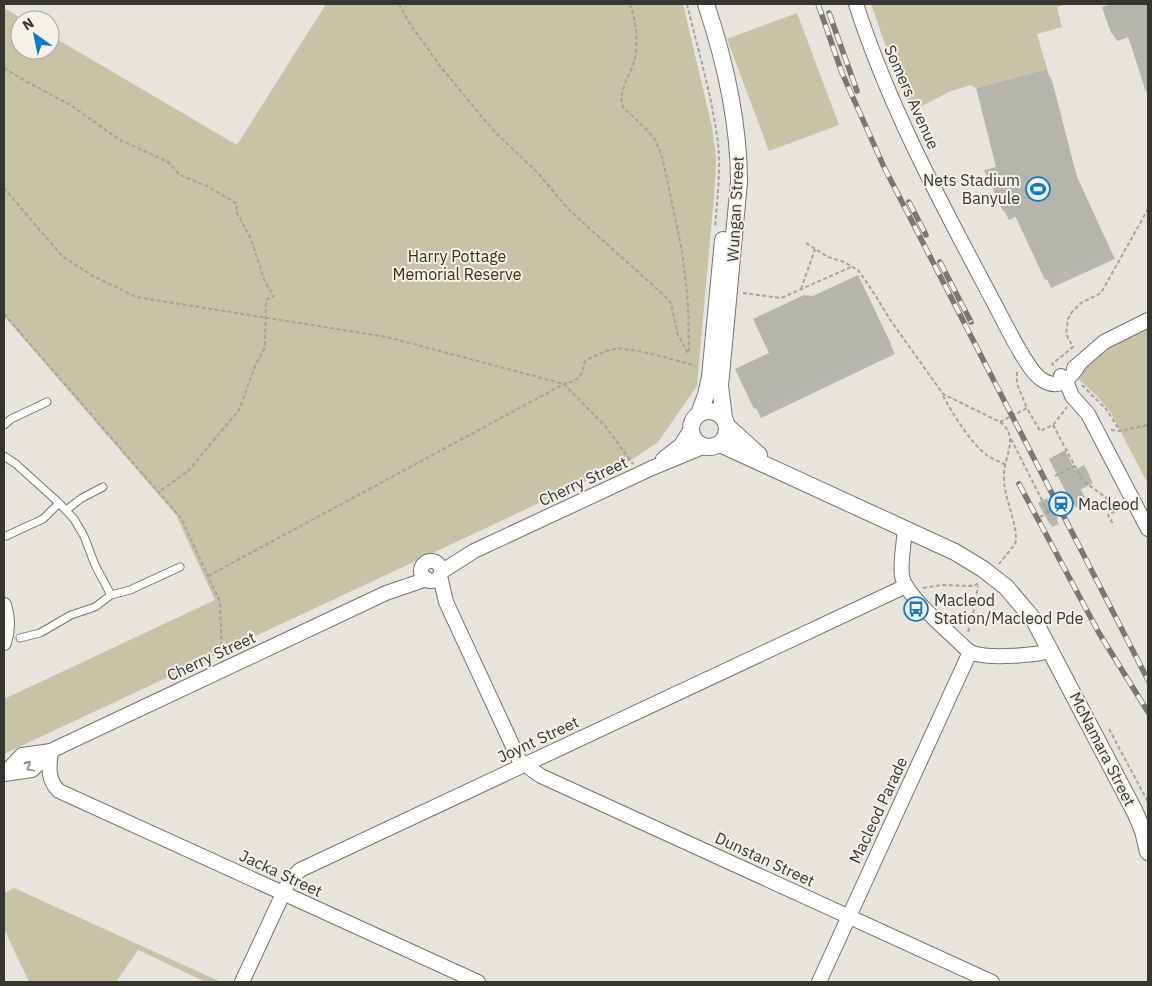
<svg xmlns="http://www.w3.org/2000/svg" width="1152" height="986" font-family="'IBM Plex Sans',sans-serif">
	<style>
		.green { fill: #c8c2a6 }
		.shadow { fill: #0003 }
		.building { fill: #b6b5ad }
		.lines { fill: none; stroke-linecap: round; stroke-linejoin: round }
		.service-casing { stroke: #75736c; stroke-width: 9 }
		.minor-casing { stroke: #75736c; stroke-width: 16 }
		.tertiary-casing { stroke: #75736c; stroke-width: 18 }
		.path { stroke: #a4a39c; stroke-width: 2; stroke-dasharray: 4 2.5; stroke-linecap: butt }
		.service { stroke: #fff; stroke-width: 7 }
		.minor { stroke: #fff; stroke-width: 14 }
		.tertiary { stroke: #fff; stroke-width: 16 }
		.rail-casing { stroke: #787772; stroke-width: 5.5 }
		.rail { stroke: #f3f1e9; stroke-width: 4; stroke-dasharray: 11; stroke-linecap: butt }
		.oneway { stroke: #9a9a98 }
		.labels { text-anchor: middle; dominant-baseline: central; stroke-width: 4; stroke-linejoin: round; paint-order: stroke }
		.street-label { font-size: 16px; fill: #353532; stroke: #f3f1e9 }
		.poi-label { font-size: 16px; fill: #353532; stroke: #f3f1e9; text-anchor: start }
		.park-label { font-size: 16px; fill: #3a330c; stroke: #f3f1e9 }
	</style>
	<rect width="100%" height="100%" fill="#e6e4dc"/>
	<g class="green">
		<path d="M326 4H683L712 127 716 158 715 184 697 386 658 442 633 459 4 754V699L215 600 176 515 4 316V8L24 20H20V50H50V35L237 145Z"/>
		<path d="M871 4H1067L1057 7 1062 27 1037 34 1047 69 976 88 971 85 951 91 912 111 895 73Z"/>
		<path d="M797 13 839 125 769 151 727 39Z"/>
		<path d="M1148 327V484L1111 413 1097 396 1076 377 1104 349Z"/>
		<path d="M14 888 221 982H206L138 950 116 982H29L4 929V893Z"/>
	</g>
	<g class="shadow">
		<path d="M1116 4H1148V94L1129 37 1117 41 1112 33 1104 8Z"/>
		<path d="M1046 71 1052 80 1078 181 1115 259 1051 288 1017 216 1009 220 1004 210 998 168Z"/>
		<path d="M863 286 895 354 761 418 737 370 771 354 813 298Z"/>
		<path d="M1050 459 1075 471 1084 467 1093 483 1080 490 1087 504 1081 508 1080 506 1076 508Z"/>
		<path d="M1047 500 1059 524 1052 527 1040 504Z"/>
	</g>
	<g class="building">
		<path d="M1112 4H1148V91L1146 92 1127 33 1126 34 1124 29 1111 33 1102 7Z"/>
		<path d="M1047 69 1074 170 1110 249 1045 280 1011 207 1003 211 984 170 996 167 976 88Z"/>
		<path d="M858 275 891 344 754 409 735 369 769 353 753 319 804 295 813 296Z"/>
		<path d="M1065 450 1075 470 1084 465 1090 476 1077 483 1085 497 1077 502 1075 500 1071 502 1049 459Z"/>
		<path d="M1047 498 1058 519 1049 523 1038 503Z"/>
	</g>
	<g class="lines">
		<g class="service-casing">
			<g id="service">
				<path d="M4 425 11 419 47 402"/>
				<path d="M4 456 16 464 59 503 74 519 84 536 95 565 111 595"/>
				<path d="M66 510 82 498 103 487"/>
				<path d="M6 536 43 519 59 503"/>
				<path d="M20 638 40 633 71 615 95 607 111 595 130 590 180 567"/>
			</g>
		</g>
		<g class="minor-casing">
			<g id="minor">
				<path d="M856 4C889 107 941 203 992 299 1002 317 1026 369 1041 379 1060 392 1071 378 1080 363"/>
				<path d="M1074 368 1104 342 1148 320"/>
				<path d="M1061 376 1066 381 1072 396 1088 414 1148 529"/>
				<path d="M663 459 681 445 691 429"/>
				<path d="M905 529C904 543 900 563 902 576 905 595 948 631 963 646 967 650 971 653 976 654 992 658 1036 656 1051 650"/>
				<circle cx="431" cy="571" r="10"/>
				<path d="M441 572 474 551 652 468 705 446"/>
				<path d="M440 576 446 602 522 766"/>
				<path d="M4 605C8 617 8 630 4 643"/>
				<path d="M51 751C49 766 47 780 59 791L478 982"/>
				<path d="M528 763 531 769 541 776 992 982"/>
				<path d="M5 773 22 755 51 751 61 746 386 593 427 579"/>
				<path d="M4 774 32 770 51 751"/>
				<path d="M242 982 289 881 300 870 906 586"/>
				<path d="M819 982 970 652"/>
			</g>
		</g>
		<g class="tertiary-casing">
			<g id="tertiary">
				<path d="M706 4C725 61 739 121 739 182L720 386 724 418"/>
				<circle cx="709" cy="429" r="18"/>
				<path d="M699 414 706 395 710 377 723 240"/>
				<path d="M727 426 759 455"/>
				<path d="M720 444 955 552 983 569 1006 587 1034 620 1135 812 1143 831 1148 852"/>
			</g>
		</g>
		<g class="path">
			<path d="M399 4 410 24 440 66 493 130 538 173 568 209 668 299 671 304 678 335 689 355"/>
			<path d="M630 4C636 22 639 43 634 62 630 76 617 92 623 107L648 131 656 141 663 160 682 251 688 303 689 353"/>
			<path d="M687 4C698 50 712 96 718 143 721 171 717 200 715 228"/>
			<path d="M4 68 27 82 72 106 120 140 168 162 180 175 207 186 237 204 236 211 251 239 265 282 274 296 266 300 265 347 256 364 239 410 188 471 159 492"/>
			<path d="M4 188 62 256 93 276 136 297 387 337 564 384 606 427 633 464"/>
			<path d="M806 243 828 257 844 262 858 270 872 290 891 321 943 394 1000 422C1020 436 1004 456 1004 475 1003 497 1016 518 1016 540L1015 544 999 564"/>
			<path d="M801 289 815 249"/>
			<path d="M743 293 781 298 851 267"/>
			<path d="M4 314 181 518 220 602 222 656"/>
			<path d="M1054 365 1052 364 1073 347 1066 334 1068 319 1072 312 1081 303 1101 293 1148 209"/>
			<path d="M1017 372V384L1027 408"/>
			<path d="M1082 385 1106 409 1120 431"/>
			<path d="M943 396C953 414 971 444 988 456 993 459 1000 462 1006 465"/>
			<path d="M1000 422 1027 408 1040 431 1053 425 1067 407"/>
			<path d="M1053 425 1083 481 1121 508 1108 515 1113 524"/>
			<path d="M1111 430 1120 431 1148 425"/>
			<path d="M1011 439 1048 512"/>
			<path d="M1055 476 1075 466"/>
			<path d="M1040 517 1056 508"/>
			<path d="M208 576 564 384C580 380 581 377 585 361 594 356 604 351 614 349 629 346 679 361 696 366"/>
			<path d="M923 588 941 585 973 586 980 583"/>
			<path d="M968 632 972 620 978 586"/>
			<path d="M1109 729 1148 802"/>
		</g>
		<use href="#service" class="service"/>
		<use href="#minor" class="minor"/>
		<use href="#tertiary" class="tertiary"/>
		<g class="rail-casing">
			<g id="rail">
				<path d="M818 4 842 73 884 167 1148 680"/>
				<path d="M829 13 857 91"/>
				<path d="M909 202 926 235"/>
				<path d="M940 262 971 322"/>
				<path d="M1019 484 1099 633 1148 712"/>
			</g>
		</g>
		<use href="#rail" class="rail"/>
	</g>
	<defs><path id="oneway-chevron" d="M-2-3.5L2.5 0L-2 3.5" fill="none" stroke-width="1.6" stroke-linecap="round" stroke-linejoin="round" transform="scale(1.25)"/></defs>
	<use class="oneway" href="#oneway-chevron" transform="translate(30 768) rotate(151)"/>
	<defs>
		<g id="stadium-ring" transform="scale(1.25)"><circle r="9.5" fill="#f3f1e9" stroke="#1079c4" stroke-width="1.5"/><path d="M0-5a6.5 5 0 1 0 0 10a6.5 5 0 1 0 0-10ZM-3.5-1.8h7v3.6h-7Z" fill="#1079c4"/></g>
		<g id="station-ring" transform="scale(1.25)"><circle r="9.5" fill="#f3f1e9" stroke="#1079c4" stroke-width="1.5"/><path d="M-3-6H3Q5-6 5-4V2Q5 4 3 4L4.5 6H3L1.5 4h-3L-3 6H-4.5L-3 4Q-5 4-5 2V-4Q-5-6-3-6ZM-3.5-4v3h7v-3ZM-3.5 1v1.5H-2V1ZM2 1v1.5H3.5V1Z" fill="#1079c4"/></g>
		<g id="bus-ring" transform="scale(1.25)"><circle r="9.5" fill="#f3f1e9" stroke="#1079c4" stroke-width="1.5"/><path d="M-5-6H5V4H4V6H2V4H-2V6H-4V4H-5ZM-3.5-4V0h7V-4ZM-3.5 1.2v1.5H-2V1.2ZM2 1.2v1.5H3.5V1.2Z" fill="#1079c4"/></g>
	</defs>
	<g fill-rule="evenodd">
		<use href="#stadium-ring" x="1038" y="189"/>
		<use href="#station-ring" x="1061" y="504"/>
		<use href="#bus-ring" x="916" y="609"/>
	</g>
	<g class="labels">
		<g class="street-label">
			<text transform="translate(912 97) rotate(66)">Somers Avenue</text>
			<text transform="translate(735 209) rotate(-87)">Wungan Street</text>
			<text transform="translate(583 481) rotate(-25)">Cherry Street</text>
			<text transform="translate(211 656) rotate(-25)">Cherry Street</text>
			<text transform="translate(538 739) rotate(-25)">Joynt Street</text>
			<text transform="translate(1103 749) rotate(63)">McNamara Street</text>
			<text transform="translate(878 810) rotate(-65)">Macleod Parade</text>
			<text transform="translate(765 859) rotate(25)">Dunstan Street</text>
			<text transform="translate(281 873) rotate(25)">Jacka Street</text>
		</g>
		<g class="poi-label">
			<text x="1020" y="180" text-anchor="end">Nets Stadium<tspan x="1020" dy="18">Banyule</tspan></text>
			<text x="1078" y="504">Macleod</text>
			<text x="934" y="600">Macleod<tspan x="934" dy="18">Station/Macleod Pde</tspan></text>
		</g>
		<g class="park-label">
			<text x="457" y="256">Harry Pottage<tspan x="457" dy="18">Memorial Reserve</tspan></text>
		</g>
	</g>
	<rect width="1152" height="986" fill="none" stroke="#353532" stroke-width="10"/>
	<g transform="translate(35 35) rotate(327)"><circle r="24" fill="#f3f1e9" stroke="#a7a6a0"/>
	<path d="M0-4L9 19L0 12L-9 19Z" fill="#1079c4"/>
	<text y="-8" font-size="14" font-weight="bold" text-anchor="middle" fill="#353532">N</text>
	</g>
</svg>
